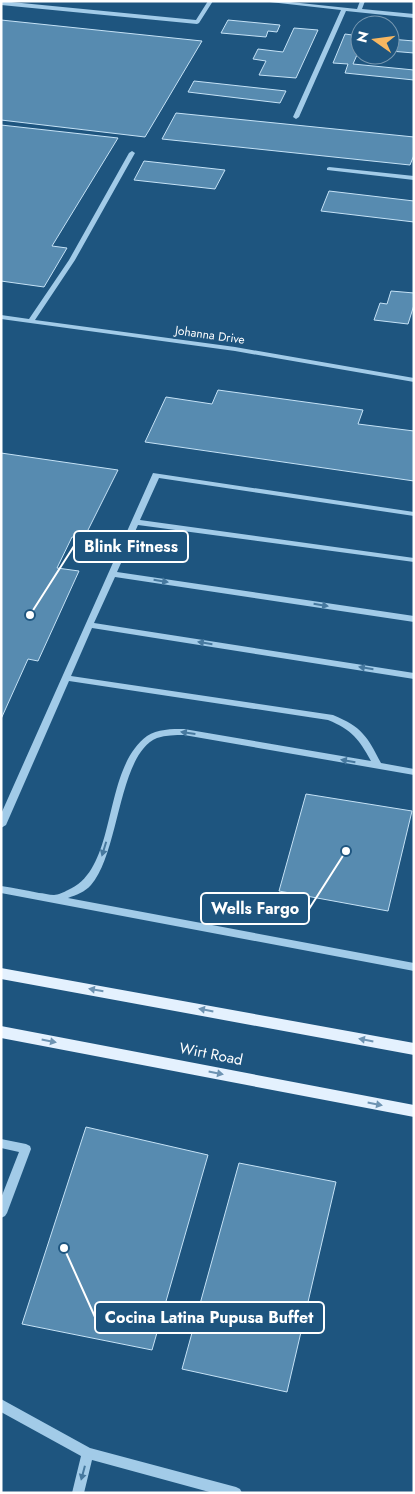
<svg xmlns="http://www.w3.org/2000/svg" width="415" height="1494" font-family="Jost,sans-serif">
	<style>
		.building { fill: #578bb0; stroke: #c5e2f6 }
		.lines { fill: none; stroke-linecap: round; stroke-linejoin: round }
		.minor { fill: #a2cbe8; fill-rule: evenodd }
		.major { fill: #e4f1fe; fill-rule: evenodd }
		.oneway { fill: #46789e }
		.oneway2 { fill: #6d93b2 }
		.labels { text-anchor: middle; dominant-baseline: central; stroke-width: 4; stroke-linejoin: round; paint-order: stroke }
		.far-street-label { font-size: 12px; fill: #fff; stroke: #1e557f }
		.street-label { font-size: 15px; fill: #fff; stroke: #1e557f }
		.leader { fill: none; stroke: #fff; stroke-width: 2 }
		.callout-dot { fill: #fff; stroke: #1e557f; stroke-width: 2 }
		.callout { fill: #1e557f; stroke: #fff; stroke-width: 2 }
		.callout-label { font-size: 16px; text-anchor: middle; font-weight: bold; fill: #fff }
	</style>
	<rect width="100%" height="100%" fill="#1e557f"/>
	<g class="building">
		<path d="M1 20 202 41 145 137 1 120Z"/>
		<path d="M228 20 280 25 277 32 268 31 266 37 221 33Z"/>
		<path d="M294 28 318 30 296 78 259 75 266 61 253 59 258 49 283 52Z"/>
		<path d="M345 34 360 36V48L353 64 414 70V80L345 73 348 64 333 63Z"/>
		<path d="M390 39 414 41V53L390 51Z"/>
		<path d="M194 81 286 91 280 103 188 92Z"/>
		<path d="M176 113 414 137V155L410 165 162 139Z"/>
		<path d="M1 125 118 138 52 246 67 248 44 287 1 281Z"/>
		<path d="M144 161 225 170 215 189 134 180Z"/>
		<path d="M329 191 414 201V222L321 211Z"/>
		<path d="M391 291 414 293V305L408 324 374 320 380 303 387 304Z"/>
		<path d="M218 390 363 410 358 424 414 431V481L145 442 166 397 212 404Z"/>
		<path d="M1 453 118 470 84 538 72 537 57 568 79 571 38 661 28 659 1 719Z"/>
		<path d="M306 794 412 811 388 911 279 891Z"/>
		<path d="M86 1127 208 1155 152 1350 22 1324Z"/>
		<path d="M239 1163 336 1182 287 1392 182 1369Z"/>
	</g>
	<g class="lines">
		<g class="minor">
			<path d="M1 1 196 20 208 1H213L199 23 197 24 1 5Z"/>
			<path d="M261 1H281L357 9 360 1H365L362 9 414 14V18L346 11 299 117 296 119 293 117 341 10Z"/>
			<path d="M132 151 135 153 75 260 35 320 235 347 414 378V382L235 351 1 319V315L29 319 69 260 129 153Z"/>
			<path d="M329 167 414 176V180L327 170V168Z"/>
			<path d="M153 473 414 512V516L159 478 140 520 414 558V562L138 525 117 572 414 616V622L115 577 94 623 414 673V679L92 628 71 676 333 715C362 727 367 736 381 763L414 769V775L184 735C175 735 166 735 157 738 118 754 120 852 91 885 85 892 76 895 68 898L414 963V971L1 893V886C14 888 26 890 39 893 43 893 49 895 54 895 58 895 64 892 68 890 119 869 101 770 147 736 157 729 172 729 184 729L371 761C359 739 352 730 328 720L69 681 6 825 1 828V814Z"/>
			<path d="M1 1139 26 1144 30 1146 31 1149 7 1213 5 1216 1 1218V1198L19 1152 1 1148Z"/>
			<path d="M1 1399 90 1448 236 1487 240 1489 242 1493H213L92 1460 84 1493H72L81 1456 1 1412Z"/>
		</g>
		<g class="major">
			<path d="M1 968 414 1043V1055L1 979Z"/>
			<path d="M1 1026 414 1105V1117L1 1038Z"/>
		</g>
	</g>
	<defs><path id="oneway-solid" d="M-6-.8H1V-3.2L6.5 0L1 3.2V.8H-6Z" transform="scale(1.25)"/></defs>
	<g class="oneway">
		<use href="#oneway-solid" transform="translate(161 581) rotate(9)"/>
		<use href="#oneway-solid" transform="translate(321 605) rotate(9)"/>
		<use href="#oneway-solid" transform="translate(205 643) rotate(-171)"/>
		<use href="#oneway-solid" transform="translate(366 668) rotate(-171)"/>
		<use href="#oneway-solid" transform="translate(188 733) rotate(-172)"/>
		<use href="#oneway-solid" transform="translate(348 761) rotate(-170)"/>
		<use href="#oneway-solid" transform="translate(104 849) rotate(107)"/>
		<use href="#oneway-solid" transform="translate(83 1473) rotate(105)"/>
	</g>
	<g class="oneway2">
		<use href="#oneway-solid" transform="translate(96 990) rotate(-170)"/>
		<use href="#oneway-solid" transform="translate(206 1010) rotate(-169)"/>
		<use href="#oneway-solid" transform="translate(366 1040) rotate(-169)"/>
		<use href="#oneway-solid" transform="translate(49 1041) rotate(11)"/>
		<use href="#oneway-solid" transform="translate(216 1073) rotate(11)"/>
		<use href="#oneway-solid" transform="translate(375 1104) rotate(11)"/>
	</g>
	<g class="labels">
		<g class="far-street-label">
			<text transform="translate(210 335) rotate(8)">Johanna Drive</text>
		</g>
		<g class="street-label">
			<text transform="translate(211 1054) rotate(11)">Wirt Road</text>
		</g>
	</g>
	<path class="leader" d="M30 615L74 546M346 851L309 909M64 1248L95 1317"/>
	<g class="callout-dot">
		<circle cx="30" cy="615" r="5"/>
		<circle cx="346" cy="851" r="5"/>
		<circle cx="64" cy="1248" r="5"/>
	</g>
	<g class="callout">
		<rect x="74" y="531" width="114" height="31" rx="5"/>
		<rect x="201" y="893" width="108" height="31" rx="5"/>
		<rect x="95" y="1302" width="229" height="31" rx="5"/>
	</g>
	<g class="callout-label">
		<text x="131" y="552">Blink Fitness</text>
		<text x="255" y="914">Wells Fargo</text>
		<text x="209" y="1323">Cocina Latina Pupusa Buffet</text>
	</g>
	<rect width="415" height="1494" fill="none" stroke="#ffffff" stroke-width="5"/>
	<g transform="translate(375 40) rotate(284)"><circle r="24" fill="#1e557f" stroke="#7899b2"/>
	<path d="M0-4L9 19L0 12L-9 19Z" fill="#f7b761"/>
	<text y="-8" font-size="14" font-weight="bold" text-anchor="middle" fill="#ffffff">N</text>
	</g>
</svg>
